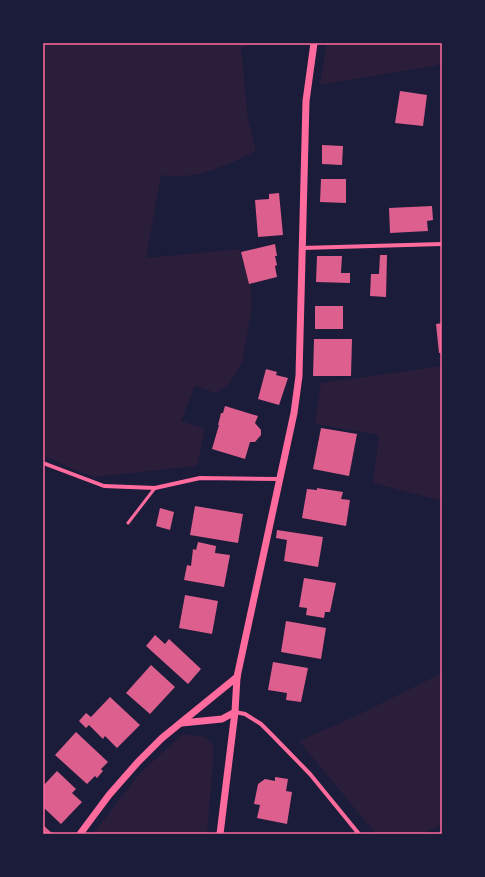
<svg xmlns="http://www.w3.org/2000/svg" width="485" height="877" font-family="'Open Sans',sans-serif">
	<style>
		.green { fill: #2a1e3b }
		.building { fill: #dd5f8e }
		.lines { fill: none; stroke-linecap: round; stroke-linejoin: round }
		.service { stroke: #ff6b9d; stroke-width: 3 }
		.minor { stroke: #ff6b9d; stroke-width: 4 }
		.tertiary { stroke: #ff6b9d; stroke-width: 7 }
		.neatline { fill: none; stroke: #ff6b9d; stroke-width: 1.5 }
	</style>
	<rect width="100%" height="100%" fill="#1b1b3a"/>
	<g class="green">
		<path d="M43 43H257L241 48 248 120 256 151C234 162 205 176 180 176 174 177 167 176 161 175L146 258 239 249 250 284 252 306 242 363 230 383 216 393 195 386 181 421 205 429 197 466 94 477 70 468 43 455Z"/>
		<path d="M327 43H442V63L434 66 320 85Z"/>
		<path d="M442 366V501L373 483 379 435 315 424 321 383Z"/>
		<path d="M442 673V824L423 834H376L299 741 358 715Z"/>
		<path d="M183 734 205 737 214 747 207 834H93L140 773Z"/>
	</g>
	<g class="building">
		<path d="M400 91 427 95 423 126 395 123Z"/>
		<path d="M322 145 343 146 342 165 322 164Z"/>
		<path d="M321 179H346V203L320 202Z"/>
		<path d="M279 193 283 235 258 237 255 200 269 199V194Z"/>
		<path d="M432 206 433 220 427 221 428 231 390 233 389 208Z"/>
		<path d="M275 244 277 256H275L277 265 275 266 277 277 249 284 241 252Z"/>
		<path d="M380 255H387L386 297 370 296 371 274H379Z"/>
		<path d="M317 256H342L341 273H350V283L316 282Z"/>
		<rect x="315" y="306" width="28" height="23"/>
		<path d="M442 323V353H439L436 324Z"/>
		<path d="M314 339H352L351 376H313Z"/>
		<path d="M266 369 277 372 276 375 288 378 279 405 258 399Z"/>
		<path d="M225 406 258 416 255 423 261 430V435L255 442H250L245 459 212 449 219 425H218L221 413H223Z"/>
		<path d="M321 428 357 434 349 476 313 469Z"/>
		<path d="M317 488 343 492 341 499 350 500 346 526 302 518 307 489 317 490Z"/>
		<path d="M195 506 243 514 238 543 190 535Z"/>
		<path d="M160 508 174 512 170 530 156 526Z"/>
		<path d="M277 530 323 537 318 567 284 561 287 540 276 538Z"/>
		<path d="M198 542 216 546 215 553 230 555 224 587 184 580 187 565 191 566 193 549 196 550Z"/>
		<path d="M304 578 336 583 330 612H325L324 618 306 615 307 608 299 607Z"/>
		<path d="M185 595 218 601 212 634 179 628Z"/>
		<path d="M286 621 326 628 321 659 281 652Z"/>
		<path d="M155 635 165 644 169 639 201 669 188 684 146 646Z"/>
		<path d="M273 662 308 668 301 702 286 700 287 693 268 690Z"/>
		<path d="M151 665 175 687 150 714 126 693Z"/>
		<path d="M110 697 140 725 117 748 105 736 103 739 89 725 86 728 79 721 86 713 91 717Z"/>
		<path d="M76 732 108 762 101 769 103 771 97 778 95 776 87 784 55 755Z"/>
		<path d="M57 771 76 789 72 793 82 802 61 824 43 807V786Z"/>
		<path d="M275 777 288 779 286 791 292 792 287 824 257 818 260 805 254 804 258 784 265 779 275 781Z"/>
		<path d="M43 825 53 834H43Z"/>
	</g>
	<g class="lines">
		<path class="service" d="M128 523 155 488"/>
		<g class="minor">
			<path d="M302 248 442 244"/>
			<path d="M43 463 104 486 155 488 200 478 279 479"/>
			<path d="M235 712 245 714 261 724 272 735 310 774 359 834"/>
		</g>
		<g class="tertiary">
			<path d="M182 723 222 719 235 712"/>
			<path d="M80 834 109 795 138 762 162 738 237 677"/>
			<path d="M220 834 235 712 237 677 294 413 299 376 306 101 314 43"/>
		</g>
	</g>
	<rect width="485" height="877" fill="none" stroke="#1b1b3a" stroke-width="88"/>
	<rect x="44" y="44" width="397" height="789" class="neatline"/>
</svg>
